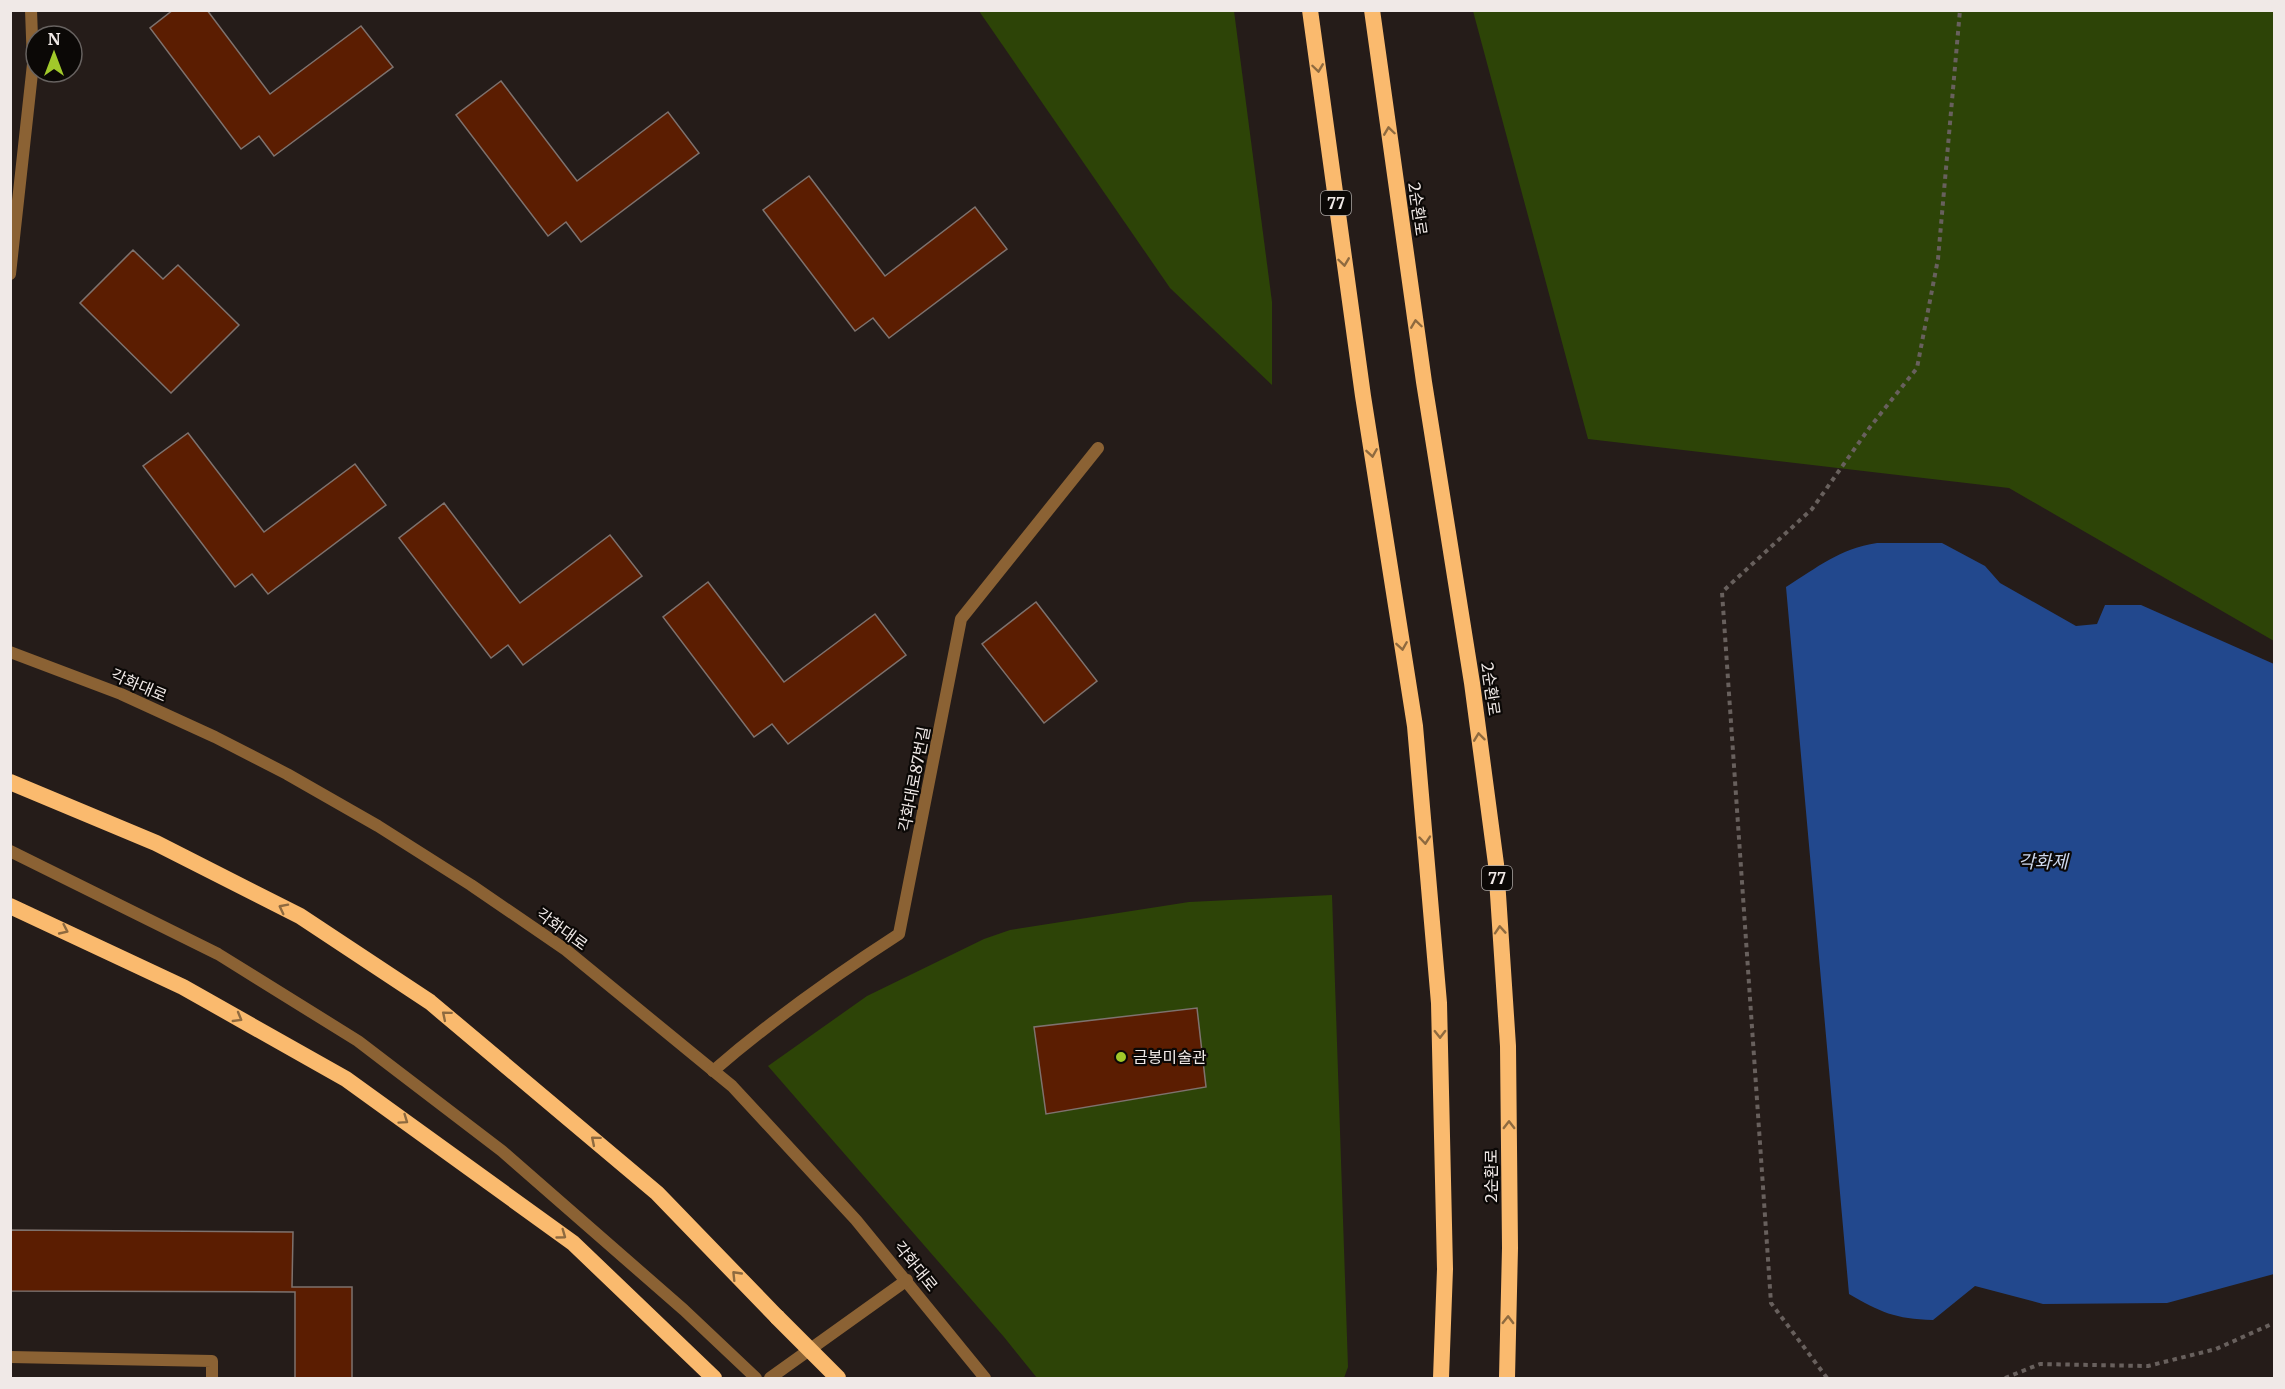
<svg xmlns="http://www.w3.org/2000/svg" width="2285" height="1389" font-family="Merriweather,'Noto Sans KR',serif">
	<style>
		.green { fill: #2d4407 }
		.water { fill: #22488d }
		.building { fill: #5b1d01; stroke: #7e726e; stroke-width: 1.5 }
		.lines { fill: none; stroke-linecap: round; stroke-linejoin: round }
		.path { stroke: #68605d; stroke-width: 4; stroke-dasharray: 4.5 4.5; stroke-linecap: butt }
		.service { stroke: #8b6234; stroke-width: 12 }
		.minor { stroke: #8b6234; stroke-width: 12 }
		.trunk { stroke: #faba6e; stroke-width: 16 }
		.trunk-bridge { stroke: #faba6e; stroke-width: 16 }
		.oneway { stroke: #8e6a3f }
		.poi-dot { fill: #a1c92a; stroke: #0b0806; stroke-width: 2 }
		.labels { text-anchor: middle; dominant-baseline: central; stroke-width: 4.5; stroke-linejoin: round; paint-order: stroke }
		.shield { fill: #0b0806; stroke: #aba6a4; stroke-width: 1.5 }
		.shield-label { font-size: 15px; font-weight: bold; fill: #f0e9e7 }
		.street-label { font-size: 16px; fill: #f0e9e7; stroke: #0b0806 }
		.poi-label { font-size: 16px; fill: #f0e9e7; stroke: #0b0806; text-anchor: start }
		.water-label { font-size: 18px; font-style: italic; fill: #cdd8ed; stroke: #0b0806 }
	</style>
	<rect width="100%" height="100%" fill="#251c19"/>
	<g class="green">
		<path d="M979 11H1234L1272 302V385L1170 288Z"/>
		<path d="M1473 11H2274V641L2009 488 1588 439Z"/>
		<path d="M1332 895 1348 1367 1344 1378H1037L1004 1337 768 1066 867 996 984 939 1010 930 1189 902Z"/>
	</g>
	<path class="water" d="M1877 543H1942L1985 566 2000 583 2076 626 2097 624 2105 605H2141L2274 664V1274L2167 1303 2043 1304 1975 1286 1933 1320C1895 1319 1880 1312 1849 1294L1786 587C1818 567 1839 549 1877 543Z"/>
	<g class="building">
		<path d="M173 10H207L270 94 361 26 393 67 274 156 259 136 241 149 150 28Z"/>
		<path d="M501 81 577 181 668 112 699 153 581 242 566 222 548 236 456 115Z"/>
		<path d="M809 176 885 276 975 207 1007 249 889 338 873 318 855 331 763 210Z"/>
		<path d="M133 250 163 279 178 265 239 325 171 393 80 303Z"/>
		<path d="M188 433 264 532 355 464 386 505 268 594 252 574 235 587 143 466Z"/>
		<path d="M444 503 520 603 610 535 642 576 523 665 508 645 491 658 399 538Z"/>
		<path d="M708 582 784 682 875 614 906 655 788 744 772 724 754 737 663 617Z"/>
		<path d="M1036 602 1097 681 1044 723 982 644Z"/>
		<path d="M1197 1008 1206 1087 1046 1114 1034 1027Z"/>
		<path d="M10 1230 293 1232 292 1287H352V1378H295V1292L10 1291Z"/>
	</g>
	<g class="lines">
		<g class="path">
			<path d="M1827 1378 1771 1303 1722 592 1812 509 1870 427 1917 368 1938 259 1960 10"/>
			<path d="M2005 1378 2040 1364 2148 1366 2216 1349 2274 1323"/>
		</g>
		<path class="service" d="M10 1357 212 1361V1378"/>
		<g class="minor">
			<path d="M10 274 33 64 31 10"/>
			<path d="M10 652 121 694 215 737 287 774 378 826 471 885 566 950 732 1086 856 1220 985 1378"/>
			<path d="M10 851 218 954 358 1041 502 1151 684 1310 756 1378"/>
			<path d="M713 1071C772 1020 834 976 899 934L961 619 1098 448"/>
			<path d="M770 1378 907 1280"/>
		</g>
		<g class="trunk">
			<path d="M1310 10 1363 396 1415 726 1439 1003 1445 1269 1441 1378"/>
			<path d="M1372 10 1424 382 1472 683 1496 864 1508 1046 1510 1248 1507 1378"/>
			<path d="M10 782 156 843 300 916 430 1002 657 1193 777 1317"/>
			<path d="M10 906 183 987 346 1079 573 1243 714 1378"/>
		</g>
		<path class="trunk-bridge" d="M777 1317 838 1378"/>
	</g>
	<defs><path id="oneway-chevron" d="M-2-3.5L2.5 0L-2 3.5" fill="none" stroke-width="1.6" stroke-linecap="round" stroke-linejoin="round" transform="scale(1.5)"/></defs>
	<g class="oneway">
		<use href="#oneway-chevron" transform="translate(1318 68) rotate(82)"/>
		<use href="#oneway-chevron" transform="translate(1389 131) rotate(-98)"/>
		<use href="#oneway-chevron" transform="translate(1344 262) rotate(82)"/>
		<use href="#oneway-chevron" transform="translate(1416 324) rotate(-98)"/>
		<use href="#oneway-chevron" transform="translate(1372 453) rotate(81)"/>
		<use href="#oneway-chevron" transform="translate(1402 646) rotate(81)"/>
		<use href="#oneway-chevron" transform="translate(1479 737) rotate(-97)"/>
		<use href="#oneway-chevron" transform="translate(1425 840) rotate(85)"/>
		<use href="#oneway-chevron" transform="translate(283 908) rotate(-153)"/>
		<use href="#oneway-chevron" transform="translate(64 930) rotate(25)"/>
		<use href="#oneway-chevron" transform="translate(1500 930) rotate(-94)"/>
		<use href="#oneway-chevron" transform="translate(446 1015) rotate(-140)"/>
		<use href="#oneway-chevron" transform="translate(238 1018) rotate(30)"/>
		<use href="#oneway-chevron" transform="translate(1440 1034) rotate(89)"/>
		<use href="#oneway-chevron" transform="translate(404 1120) rotate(35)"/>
		<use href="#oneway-chevron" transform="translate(1509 1125) rotate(-90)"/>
		<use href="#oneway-chevron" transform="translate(595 1140) rotate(-140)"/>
		<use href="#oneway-chevron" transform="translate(562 1235) rotate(36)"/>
		<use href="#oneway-chevron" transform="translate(736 1275) rotate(-134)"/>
		<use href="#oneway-chevron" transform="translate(1508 1320) rotate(-89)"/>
	</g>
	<circle class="poi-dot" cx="1121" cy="1057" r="6"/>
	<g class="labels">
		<g class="shield">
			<rect x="1321" y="191" width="30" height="24" rx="4.5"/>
			<rect x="1482" y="866" width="30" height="24" rx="4.5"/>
		</g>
		<g class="shield-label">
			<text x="1336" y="203">77</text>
			<text x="1497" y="878">77</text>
		</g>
		<g class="street-label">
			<text transform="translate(1418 209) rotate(82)">2순환로</text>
			<text transform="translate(139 685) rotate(23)">각화대로</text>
			<text transform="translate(1491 689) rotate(82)">2순환로</text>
			<text transform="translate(914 779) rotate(-79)">각화대로87번길</text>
			<text transform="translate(562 929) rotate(36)">각화대로</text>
			<text transform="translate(1491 1176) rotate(-90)">2순환로</text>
			<text transform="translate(916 1266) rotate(51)">각화대로</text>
		</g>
		<g class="poi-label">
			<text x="1133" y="1057">금봉미술관</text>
		</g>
		<g class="water-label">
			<text x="2043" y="861">각화제</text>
		</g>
	</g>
	<rect width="2285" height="1389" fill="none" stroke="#f0e9e7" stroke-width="24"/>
	<g transform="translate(54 54)"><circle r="28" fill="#0b0806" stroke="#676260" stroke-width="1.5"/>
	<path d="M0-4.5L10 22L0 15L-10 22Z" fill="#a1c92a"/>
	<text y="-9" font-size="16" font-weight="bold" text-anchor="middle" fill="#f0e9e7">N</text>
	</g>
</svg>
